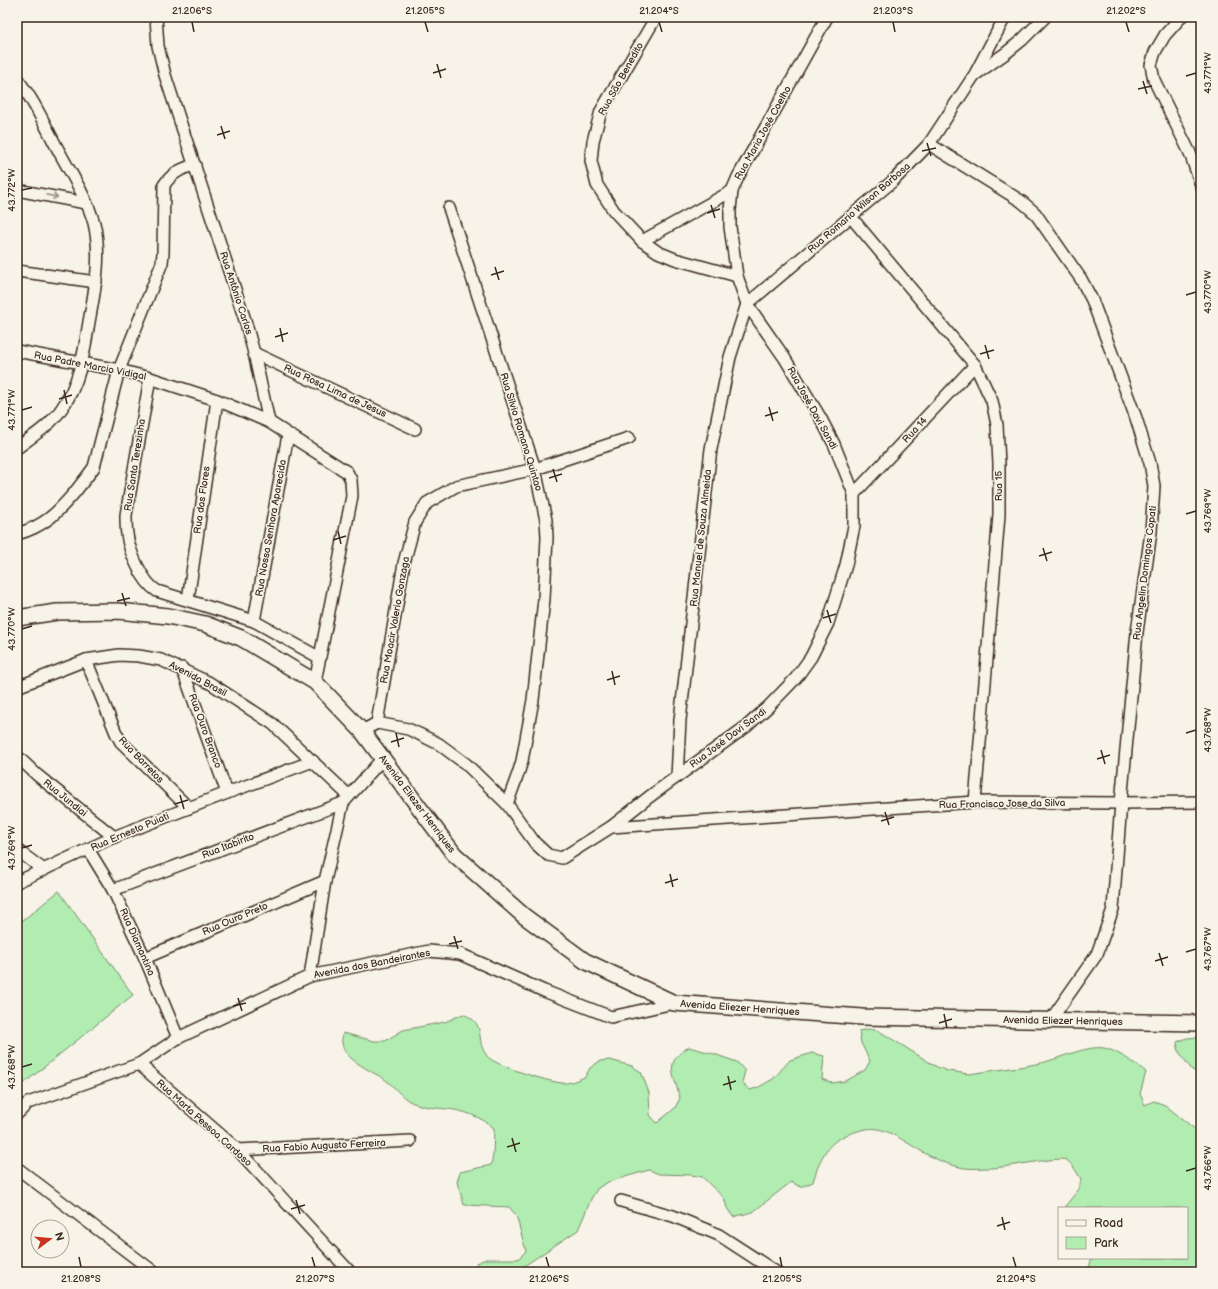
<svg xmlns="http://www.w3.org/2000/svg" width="1218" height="1289" font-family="'Balsamiq Sans',sans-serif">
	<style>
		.green { fill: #b1ecb1; stroke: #768b68 }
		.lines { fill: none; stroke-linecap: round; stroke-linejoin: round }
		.street-casing { stroke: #3b2a1e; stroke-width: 14 }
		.secondary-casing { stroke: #3b2a1e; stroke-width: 18 }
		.street { stroke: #f7f3e8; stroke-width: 11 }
		.secondary { stroke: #f7f3e8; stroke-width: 15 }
		.oneway { stroke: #998e83 }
		.ticks { fill: none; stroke: #3b2a1e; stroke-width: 1.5 }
		.labels { text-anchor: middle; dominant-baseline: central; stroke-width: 3; stroke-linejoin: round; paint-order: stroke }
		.street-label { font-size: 10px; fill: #3b2a1e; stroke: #f7f3e8 }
		.neatline { fill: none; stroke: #3b2a1e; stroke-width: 1.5 }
		.ticks-label { font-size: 10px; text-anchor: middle; fill: #3b2a1e }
	</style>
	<rect width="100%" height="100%" fill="#f7f3e8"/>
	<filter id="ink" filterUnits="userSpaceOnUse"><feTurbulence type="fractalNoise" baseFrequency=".025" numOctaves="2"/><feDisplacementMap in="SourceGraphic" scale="8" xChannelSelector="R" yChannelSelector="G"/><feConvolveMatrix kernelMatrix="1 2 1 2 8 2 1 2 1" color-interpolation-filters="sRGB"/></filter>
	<g filter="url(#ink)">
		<g class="green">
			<path d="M59 891 133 995 17 1089V925Z"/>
			<path d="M463 1014C488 1024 474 1039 487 1056 493 1065 549 1082 562 1083 569 1084 579 1079 585 1077L590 1068 600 1061 610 1060 632 1066 641 1072 645 1082 649 1093 650 1115 657 1123 675 1108 680 1098C674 1075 663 1061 689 1047L711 1053 737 1062 745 1071 742 1083 750 1090 759 1087 773 1079 790 1060 812 1053 824 1056 822 1079 832 1083 846 1081 865 1070 870 1061 861 1043 859 1031 869 1029 879 1031 937 1067 948 1071 969 1074C993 1070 1018 1068 1041 1063 1058 1059 1088 1045 1104 1048 1115 1050 1137 1064 1146 1072L1140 1094 1145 1105 1154 1101 1165 1105 1201 1134V1272H1088L1091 1261V1258H1187V1208H1066V1205L1079 1189 1081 1179C1077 1173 1072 1163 1066 1160 1058 1156 1006 1168 991 1168 983 1168 973 1169 964 1168 954 1166 941 1162 932 1157 915 1149 900 1136 882 1130 872 1127 864 1129 855 1132 827 1140 821 1156 813 1182L801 1187 791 1182 753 1212 733 1217 727 1208 724 1198 702 1177 691 1175 659 1174 649 1170 608 1182 598 1188 592 1197 578 1230 524 1266 513 1272H477L476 1263 486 1259H518L526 1251 516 1215 509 1207 464 1205 457 1182 460 1172 491 1165 493 1155 494 1128C481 1117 463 1110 446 1109 436 1108 426 1107 416 1104 403 1100 397 1089 387 1081 375 1072 344 1061 342 1043 341 1040 343 1036 343 1033L374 1041H385L403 1030 445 1022Z"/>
			<path d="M1201 1037V1074L1192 1070 1179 1052 1177 1042 1187 1038Z"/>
		</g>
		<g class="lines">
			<g class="street-casing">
				<g id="street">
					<path d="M156 17 158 46 165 75 245 320 254 353 269 422"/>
					<path d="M656 17 601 111 593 141 591 161 597 185 614 211 642 241 658 252 675 259 737 276"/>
					<path d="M1181 17 1165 35 1155 52 1151 65 1154 80 1190 153 1201 185"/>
					<path d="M976 74 1006 53 1022 40 1045 17"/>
					<path d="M17 79C35 101 47 130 61 155 73 177 87 199 94 223 102 256 95 289 89 322 84 352 80 383 62 408 51 425 33 436 17 448"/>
					<path d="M929 144 1021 201 1035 213 1081 279 1092 300 1136 418 1150 463 1154 486 1151 532 1137 632 1121 803 1113 909 1097 954 1050 1021"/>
					<path d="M17 190 86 203"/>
					<path d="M449 208 535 469 546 520 547 537 544 599 533 700 522 761 518 774 507 804"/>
					<path d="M851 217 975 365 992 401 997 425 999 464V515L975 802"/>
					<path d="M642 241 732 191"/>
					<path d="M17 271 96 282"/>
					<path d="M747 304 894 180 929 144 975 74 1005 17"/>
					<path d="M17 351 119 370 150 378 217 400 269 422 347 472 351 480 352 496 315 682"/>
					<path d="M254 353 415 429"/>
					<path d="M150 378 126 515C126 521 126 528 127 534 129 551 142 582 157 591L254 621 320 658"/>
					<path d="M854 494 975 365"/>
					<path d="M17 534C45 526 57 513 75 492 81 484 88 476 94 467L119 370 162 263 163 253 164 185C172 173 182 168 195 165"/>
					<path d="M188 600 217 400"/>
					<path d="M254 621 288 435"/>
					<path d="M86 660 116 733 121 742 189 808"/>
					<path d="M182 668 227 793"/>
					<path d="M17 687 86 660 119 655 139 656 161 660 210 683 273 724 348 795"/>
					<path d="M377 723 408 729 419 734 439 744 466 764 507 804 535 843 548 855 562 858 611 827 649 797 747 726 768 707 796 678 811 657 828 623 846 565 854 526V494L834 444 820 417 784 357 747 304 737 276 730 227V210L732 191 738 177 827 17"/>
					<path d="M362 731 377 723 404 563 415 522 427 503 456 486 535 469 629 438"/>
					<path d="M17 756 37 775 114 837"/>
					<path d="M677 777 680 720 711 449 730 357 747 304"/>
					<path d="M611 827 975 802 1121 803 1201 802"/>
					<path d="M88 849 113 890 145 958 178 1038"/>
					<path d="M17 850 44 870"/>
					<path d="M17 882 114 837 227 793 313 761"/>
					<path d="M113 890 343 803"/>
					<path d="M145 958 325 881"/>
					<path d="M310 976 325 881 343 803 383 758"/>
					<path d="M139 1064 238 1150 350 1272"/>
					<path d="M17 1114 28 1103 139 1064 178 1038 310 976 429 951 460 954 544 991 611 1017 674 1003"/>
					<path d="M238 1150 410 1141"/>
					<path d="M17 1168 154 1272"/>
					<path d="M621 1201 673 1216 719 1235 776 1272"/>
				</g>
			</g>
			<g class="secondary-casing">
				<path id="secondary" d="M17 618 57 612 118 611 168 616 205 624 241 638 315 682 362 731 454 854 524 916 585 961 674 1003 862 1017 1201 1023"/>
			</g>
			<use href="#street" class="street"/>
			<use href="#secondary" class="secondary"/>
		</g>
		<defs><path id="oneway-shaft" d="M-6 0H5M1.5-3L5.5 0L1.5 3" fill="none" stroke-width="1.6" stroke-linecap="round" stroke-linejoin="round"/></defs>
		<use class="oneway" href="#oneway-shaft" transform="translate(52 196) rotate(11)"/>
	</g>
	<path class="ticks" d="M192 22 194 32M425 22 428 32M659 22 662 32M893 22 895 32M1126 22 1129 32M437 64 441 78M433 73 446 69M1186 76 1196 73M1143 81 1147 94M1138 89 1152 86M221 126 225 139M217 135 230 131M927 143 931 156M922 151 936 148M22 190 32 188M711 205 715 218M707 213 720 209M495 267 499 280M491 275 504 271M1186 295 1196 292M280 328 283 342M275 337 288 333M985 345 989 359M980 354 994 350M64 390 67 404M59 399 72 395M769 407 773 421M22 410 32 407M765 416 778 412M553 469 557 482M549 478 562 474M1186 514 1196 511M338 531 341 544M333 540 346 536M1043 548 1047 561M1039 556 1052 552M122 593 126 606M117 601 130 598M827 610 831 623M823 618 836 614M22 629 32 626M612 671 615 685M607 680 620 676M396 733 399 747M1186 733 1196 730M391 742 404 738M1101 750 1105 764M1097 759 1110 755M180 795 184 809M175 804 188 800M885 812 889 825M881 821 894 817M22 848 32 845M670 874 673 887M665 883 678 879M454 936 458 949M449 944 462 941M1186 952 1196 949M1159 953 1163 966M1155 961 1168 957M238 998 242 1011M233 1006 246 1003M944 1014 947 1028M939 1023 952 1019M22 1067 32 1064M728 1076 731 1090M723 1085 736 1081M512 1138 516 1152M507 1147 520 1143M1186 1171 1196 1168M296 1200 300 1214M291 1209 305 1205M1002 1217 1005 1230M997 1226 1010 1222M79 1257 81 1267M312 1257 315 1267M546 1257 549 1267M780 1257 782 1267M1013 1257 1016 1267"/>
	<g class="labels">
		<g class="street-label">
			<text transform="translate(621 79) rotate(-61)">Rua São Benedito</text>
			<text transform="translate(763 133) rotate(-61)">Rua Maria José Coelho</text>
			<text transform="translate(859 208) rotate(-41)">Rua Romario Wilson Barbosa</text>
			<text transform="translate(236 293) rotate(72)">Rua Antônio Carlos</text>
			<text transform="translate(90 366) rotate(11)">Rua Padre Marcio Vidigal</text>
			<text transform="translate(335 391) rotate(25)">Rua Rosa Lima de Jesus</text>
			<text transform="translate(812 408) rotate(61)">Rua José Davi Sandi</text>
			<text transform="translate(915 430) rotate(-47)">Rua 14</text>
			<text transform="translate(521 432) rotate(73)">Rua Silvio Romano Quintao</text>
			<text transform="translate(135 465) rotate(-81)">Rua Santa Terezinha</text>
			<text transform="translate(999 486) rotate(-90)">Rua 15</text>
			<text transform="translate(202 500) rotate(-82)">Rua das Flores</text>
			<text transform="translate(271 528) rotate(-80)">Rua Nossa Senhora Aparecida</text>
			<text transform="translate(701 538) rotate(-84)">Rua Manuel de Souza Almeida</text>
			<text transform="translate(1145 573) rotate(-83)">Rua Angelin Domingos Copati</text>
			<text transform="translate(395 620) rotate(-80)">Rua Moacir Valerio Gonzaga</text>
			<text transform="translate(198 679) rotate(28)">Avenida Brasil</text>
			<text transform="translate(205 731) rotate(70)">Rua Ouro Branco</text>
			<text transform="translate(728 738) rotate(-37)">Rua José Davi Sandi</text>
			<text transform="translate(141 760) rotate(46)">Rua Barretos</text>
			<text transform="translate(65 798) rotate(39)">Rua Jundiai</text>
			<text transform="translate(417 804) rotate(53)">Avenida Eliezer Henriques</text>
			<text transform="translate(1002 804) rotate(-1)">Rua Francisco Jose da Silva</text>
			<text transform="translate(130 832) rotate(-23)">Rua Ernesto Puiati</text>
			<text transform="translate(228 846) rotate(-21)">Rua Itabirito</text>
			<text transform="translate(235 919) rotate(-23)">Rua Ouro Preto</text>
			<text transform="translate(137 942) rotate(66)">Rua Diamantina</text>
			<text transform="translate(372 964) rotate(-11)">Avenida dos Bandeirantes</text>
			<text transform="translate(740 1008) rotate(4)">Avenida Eliezer Henriques</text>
			<text transform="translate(1063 1021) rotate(1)">Avenida Eliezer Henriques</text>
			<text transform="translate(204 1123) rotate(42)">Rua Marta Pessoa Cardoso</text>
			<text transform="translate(324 1146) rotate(-3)">Rua Fabio Augusto Ferreira</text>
		</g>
	</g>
	<rect width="1218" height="1289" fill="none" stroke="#f7f3e8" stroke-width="44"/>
	<rect x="1058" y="1207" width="130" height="52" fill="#f7f3e8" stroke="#aca397"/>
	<rect x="1066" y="1220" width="20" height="6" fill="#f7f3e8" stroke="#aca397"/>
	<text x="1094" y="1227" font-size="12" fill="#3b2a1e">Road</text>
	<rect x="1066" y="1237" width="20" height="12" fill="#b1ecb1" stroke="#aca397"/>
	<text x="1094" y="1247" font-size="12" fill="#3b2a1e">Park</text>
	<g transform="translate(50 1239) rotate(74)"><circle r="19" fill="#f7f3e8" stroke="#aca397"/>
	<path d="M0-3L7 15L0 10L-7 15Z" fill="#c8321e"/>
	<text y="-6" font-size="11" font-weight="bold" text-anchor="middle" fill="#3b2a1e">N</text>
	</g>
	<rect x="22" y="22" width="1174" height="1245" class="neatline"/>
	<g class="ticks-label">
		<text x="192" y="14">21.206°S</text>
		<text x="425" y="14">21.205°S</text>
		<text x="659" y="14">21.204°S</text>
		<text x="893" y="14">21.203°S</text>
		<text x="1126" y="14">21.202°S</text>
		<text transform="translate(1207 73) rotate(-90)" y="4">43.771°W</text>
		<text transform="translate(11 190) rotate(-90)" y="4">43.772°W</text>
		<text transform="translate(1207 292) rotate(-90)" y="4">43.770°W</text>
		<text transform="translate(11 410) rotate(-90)" y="4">43.771°W</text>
		<text transform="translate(1207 511) rotate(-90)" y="4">43.769°W</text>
		<text transform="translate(11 629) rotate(-90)" y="4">43.770°W</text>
		<text transform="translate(1207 730) rotate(-90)" y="4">43.768°W</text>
		<text transform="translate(11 848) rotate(-90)" y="4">43.769°W</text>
		<text transform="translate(1207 949) rotate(-90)" y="4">43.767°W</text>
		<text transform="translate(11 1067) rotate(-90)" y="4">43.768°W</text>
		<text transform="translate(1207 1168) rotate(-90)" y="4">43.766°W</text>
		<text x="81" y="1282">21.208°S</text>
		<text x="315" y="1282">21.207°S</text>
		<text x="549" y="1282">21.206°S</text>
		<text x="782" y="1282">21.205°S</text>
		<text x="1016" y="1282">21.204°S</text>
	</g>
</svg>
